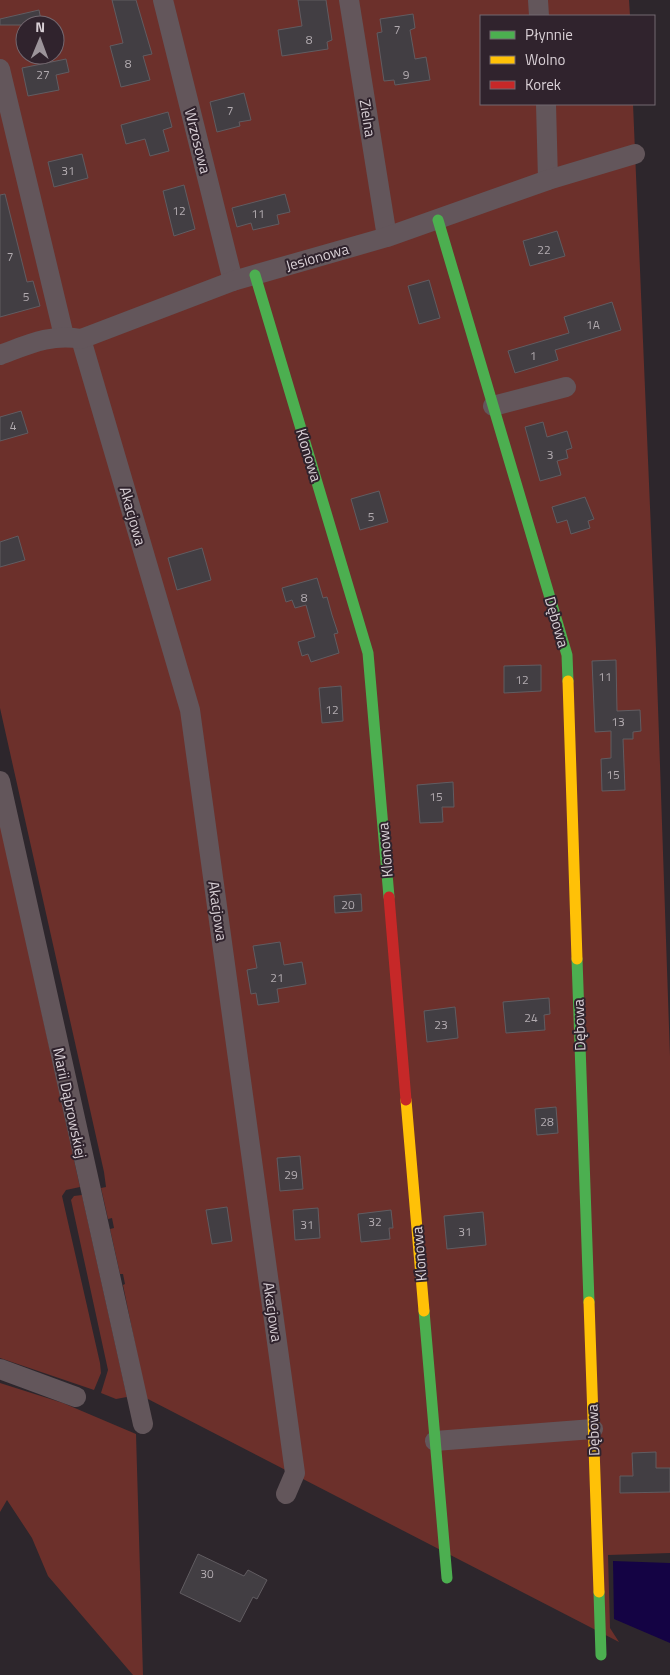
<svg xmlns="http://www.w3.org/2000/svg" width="670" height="1675" font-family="'Titillium Web',sans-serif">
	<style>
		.green { fill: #6c302b; fill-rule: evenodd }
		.water { fill: #140344 }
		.building { fill: #423e43; stroke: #615c61 }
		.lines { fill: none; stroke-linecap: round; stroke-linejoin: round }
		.street { stroke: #63565b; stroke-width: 20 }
		.fast { stroke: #4caf50; stroke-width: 11 }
		.slow { stroke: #ffc107; stroke-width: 11 }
		.jam { stroke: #c62828; stroke-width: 11 }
		.labels { text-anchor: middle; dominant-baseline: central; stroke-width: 4; stroke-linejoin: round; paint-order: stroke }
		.number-label { font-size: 12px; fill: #b2abb0 }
		.street-label { font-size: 15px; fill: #d8cfd5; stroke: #30232d }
	</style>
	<rect width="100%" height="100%" fill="#2d262c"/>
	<g class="green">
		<path d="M0 0H629L630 16H481V104H633L656 649 670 1056V1553L608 1555 610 1628 619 1642 146 1398 123 1285 125 1284 123 1274H120L110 1229 114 1228 112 1218 108 1219 101 1188 106 1187 104 1172 0 708ZM25 25H55V55H25Z"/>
		<path d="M0 822 80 1187 66 1190 62 1196 100 1363 101 1373 94 1390 0 1358Z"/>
		<path d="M82 1195 127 1397 116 1399 101 1393 108 1370 71 1200 74 1196Z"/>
		<path d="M0 1383 63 1403 136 1434 143 1675H133L48 1576 32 1538 7 1500 0 1512Z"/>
	</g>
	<path class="water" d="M613 1561 670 1563V1643L614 1619Z"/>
	<g class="building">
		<path d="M112 0H136L152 54 143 56 150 80 121 87 110 46 123 43Z"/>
		<path d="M298 0H326L332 40 327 42 328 49 282 56 278 30 302 26Z"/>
		<path d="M39 10 42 25H0V19Z"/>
		<path d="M413 14 415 28 410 30 415 59 426 57 430 80 395 85 394 80 384 81 377 33 382 32 380 19Z"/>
		<path d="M66 59 69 72 56 75 59 90 28 96 22 68Z"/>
		<path d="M244 93 251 120 239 122 240 126 217 132 210 102Z"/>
		<path d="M168 112 172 127 163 130 169 151 150 156 145 139 126 144 121 125Z"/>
		<path d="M82 154 88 178 54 187 48 162Z"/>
		<path d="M184 185 195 229 174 236 163 191Z"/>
		<path d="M5 194 27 282 33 281 40 306 0 317V195Z"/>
		<path d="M285 194 290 212 277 215 279 224 253 230 251 223 237 227 232 208Z"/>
		<path d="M557 231 565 256 530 266 523 241Z"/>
		<path d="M429 280 440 318 419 324 408 286Z"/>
		<path d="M612 302 621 330 555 350 558 360 515 373 508 351 569 333 564 317Z"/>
		<path d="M21 411 28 433 0 441V417Z"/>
		<path d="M543 422 547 437 567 431 572 448 566 450 568 458 557 461 561 475 540 481 525 427Z"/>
		<path d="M379 491 388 522 360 530 351 499Z"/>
		<path d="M585 497 594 519 588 521 590 528 571 534 567 520 557 523 552 507Z"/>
		<path d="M18 536 25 560 0 567V542Z"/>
		<path d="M202 548 211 580 177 590 168 558Z"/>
		<path d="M317 578 323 598 327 597 332 615 338 633 334 634 339 653 311 662 308 654 302 656 298 642 315 637 306 605 295 608 292 600 286 602 282 588Z"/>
		<path d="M616 660 617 711 640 710 641 731 633 732V739H623L625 790 602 791 601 759 611 758V731L595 732 592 661Z"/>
		<path d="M541 665V691L504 693V666Z"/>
		<path d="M341 686 343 721 322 723 319 688Z"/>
		<path d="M453 782 454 807H442L443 822 420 823 417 785Z"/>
		<path d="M361 894 362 911 335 913 334 896Z"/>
		<path d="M280 942 284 965 302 962 306 984 277 989 279 1002 258 1005 256 993 251 994 247 970 257 968 253 946Z"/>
		<path d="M549 998 550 1014 544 1015 545 1030 506 1033 503 1002Z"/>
		<path d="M455 1007 458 1038 427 1042 424 1011Z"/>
		<path d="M556 1107 558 1133 537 1135 535 1109Z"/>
		<path d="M300 1156 303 1189 280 1191 277 1158Z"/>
		<path d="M227 1207 232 1241 212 1244 206 1210Z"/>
		<path d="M318 1208 320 1238 295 1240 293 1210Z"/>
		<path d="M391 1210 393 1228H389L390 1239 361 1242 358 1214Z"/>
		<path d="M483 1212 486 1245 447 1249 444 1216Z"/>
		<path d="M656 1452V1468H670V1492L620 1493V1476H633L632 1453Z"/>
		<path d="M198 1554 244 1576 248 1570 267 1580 257 1599 253 1597 240 1622 180 1593Z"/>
	</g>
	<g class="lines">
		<g class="street">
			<path d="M163 0 233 281"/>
			<path d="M349 0 387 237"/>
			<path d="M538 0 539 16"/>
			<path d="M0 69 64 336"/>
			<path d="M546 104 548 180"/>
			<path d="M81 339 190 710 295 1473 286 1494"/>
			<path d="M0 355C27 345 52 333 81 339L233 281 387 237 548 180 635 154"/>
			<path d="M493 406 566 387"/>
			<path d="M0 781 143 1424"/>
			<path d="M0 1369 76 1397"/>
			<path d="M435 1441 593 1429"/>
		</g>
		<g class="fast">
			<path d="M438 220 567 655 568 681"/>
			<path d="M255 275 368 653 389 897"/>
			<path d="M577 959 589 1302"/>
			<path d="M424 1311 447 1578"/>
			<path d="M599 1592 601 1655"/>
		</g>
		<g class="slow">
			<path d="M568 681 577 959"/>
			<path d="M406 1100 424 1311"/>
			<path d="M589 1302 599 1592"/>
		</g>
		<path class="jam" d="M389 897 406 1100"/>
	</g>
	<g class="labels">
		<g class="number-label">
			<text x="397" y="29">7</text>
			<text x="309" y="39">8</text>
			<text x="128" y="63">8</text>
			<text x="43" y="74">27</text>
			<text x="406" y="74">9</text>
			<text x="230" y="110">7</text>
			<text x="68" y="170">31</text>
			<text x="179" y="210">12</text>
			<text x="258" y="213">11</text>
			<text x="544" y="249">22</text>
			<text x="10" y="256">7</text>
			<text x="26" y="296">5</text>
			<text x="593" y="324">1A</text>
			<text x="533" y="355">1</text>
			<text x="13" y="425">4</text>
			<text x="550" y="454">3</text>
			<text x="371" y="516">5</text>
			<text x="304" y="597">8</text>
			<text x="605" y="676">11</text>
			<text x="522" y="679">12</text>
			<text x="332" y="709">12</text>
			<text x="618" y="721">13</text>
			<text x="613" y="774">15</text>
			<text x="436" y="796">15</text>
			<text x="348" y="904">20</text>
			<text x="277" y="977">21</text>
			<text x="531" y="1017">24</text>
			<text x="441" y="1024">23</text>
			<text x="547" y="1121">28</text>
			<text x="291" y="1174">29</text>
			<text x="375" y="1221">32</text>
			<text x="307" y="1224">31</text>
			<text x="465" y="1231">31</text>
			<text x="207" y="1573">30</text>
		</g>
		<g class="street-label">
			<text transform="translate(368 118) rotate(81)">Zielna</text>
			<text transform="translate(198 141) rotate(76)">Wrzosowa</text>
			<text transform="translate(317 257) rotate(-16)">Jesionowa</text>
			<text transform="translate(309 455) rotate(73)">Klonowa</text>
			<text transform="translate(133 516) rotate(74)">Akacjowa</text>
			<text transform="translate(557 622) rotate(74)">Dębowa</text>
			<text transform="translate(385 850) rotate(-95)">Klonowa</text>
			<text transform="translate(218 911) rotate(82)">Akacjowa</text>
			<text transform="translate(579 1025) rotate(-92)">Dębowa</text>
			<text transform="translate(70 1103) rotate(78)">Marii Dąbrowskiej</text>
			<text transform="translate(419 1254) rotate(-95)">Klonowa</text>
			<text transform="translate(273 1312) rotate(82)">Akacjowa</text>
			<text transform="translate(593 1430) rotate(-92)">Dębowa</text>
		</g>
	</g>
	<rect x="480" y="15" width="175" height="90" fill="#30232d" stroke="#736870"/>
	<rect x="490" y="31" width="25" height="8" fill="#4caf50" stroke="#736870"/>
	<text x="525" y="40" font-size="15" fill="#d8cfd5">Płynnie</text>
	<rect x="490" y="56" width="25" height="8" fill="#ffc107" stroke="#736870"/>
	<text x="525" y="65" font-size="15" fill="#d8cfd5">Wolno</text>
	<rect x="490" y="81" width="25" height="8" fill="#c62828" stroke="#736870"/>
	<text x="525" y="90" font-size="15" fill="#d8cfd5">Korek</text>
	<g transform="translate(40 40) rotate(1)"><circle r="24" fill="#30232d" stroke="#736870"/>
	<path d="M0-4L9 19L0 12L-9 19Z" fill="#9c949a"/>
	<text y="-8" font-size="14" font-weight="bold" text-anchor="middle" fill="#d8cfd5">N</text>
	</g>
</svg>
